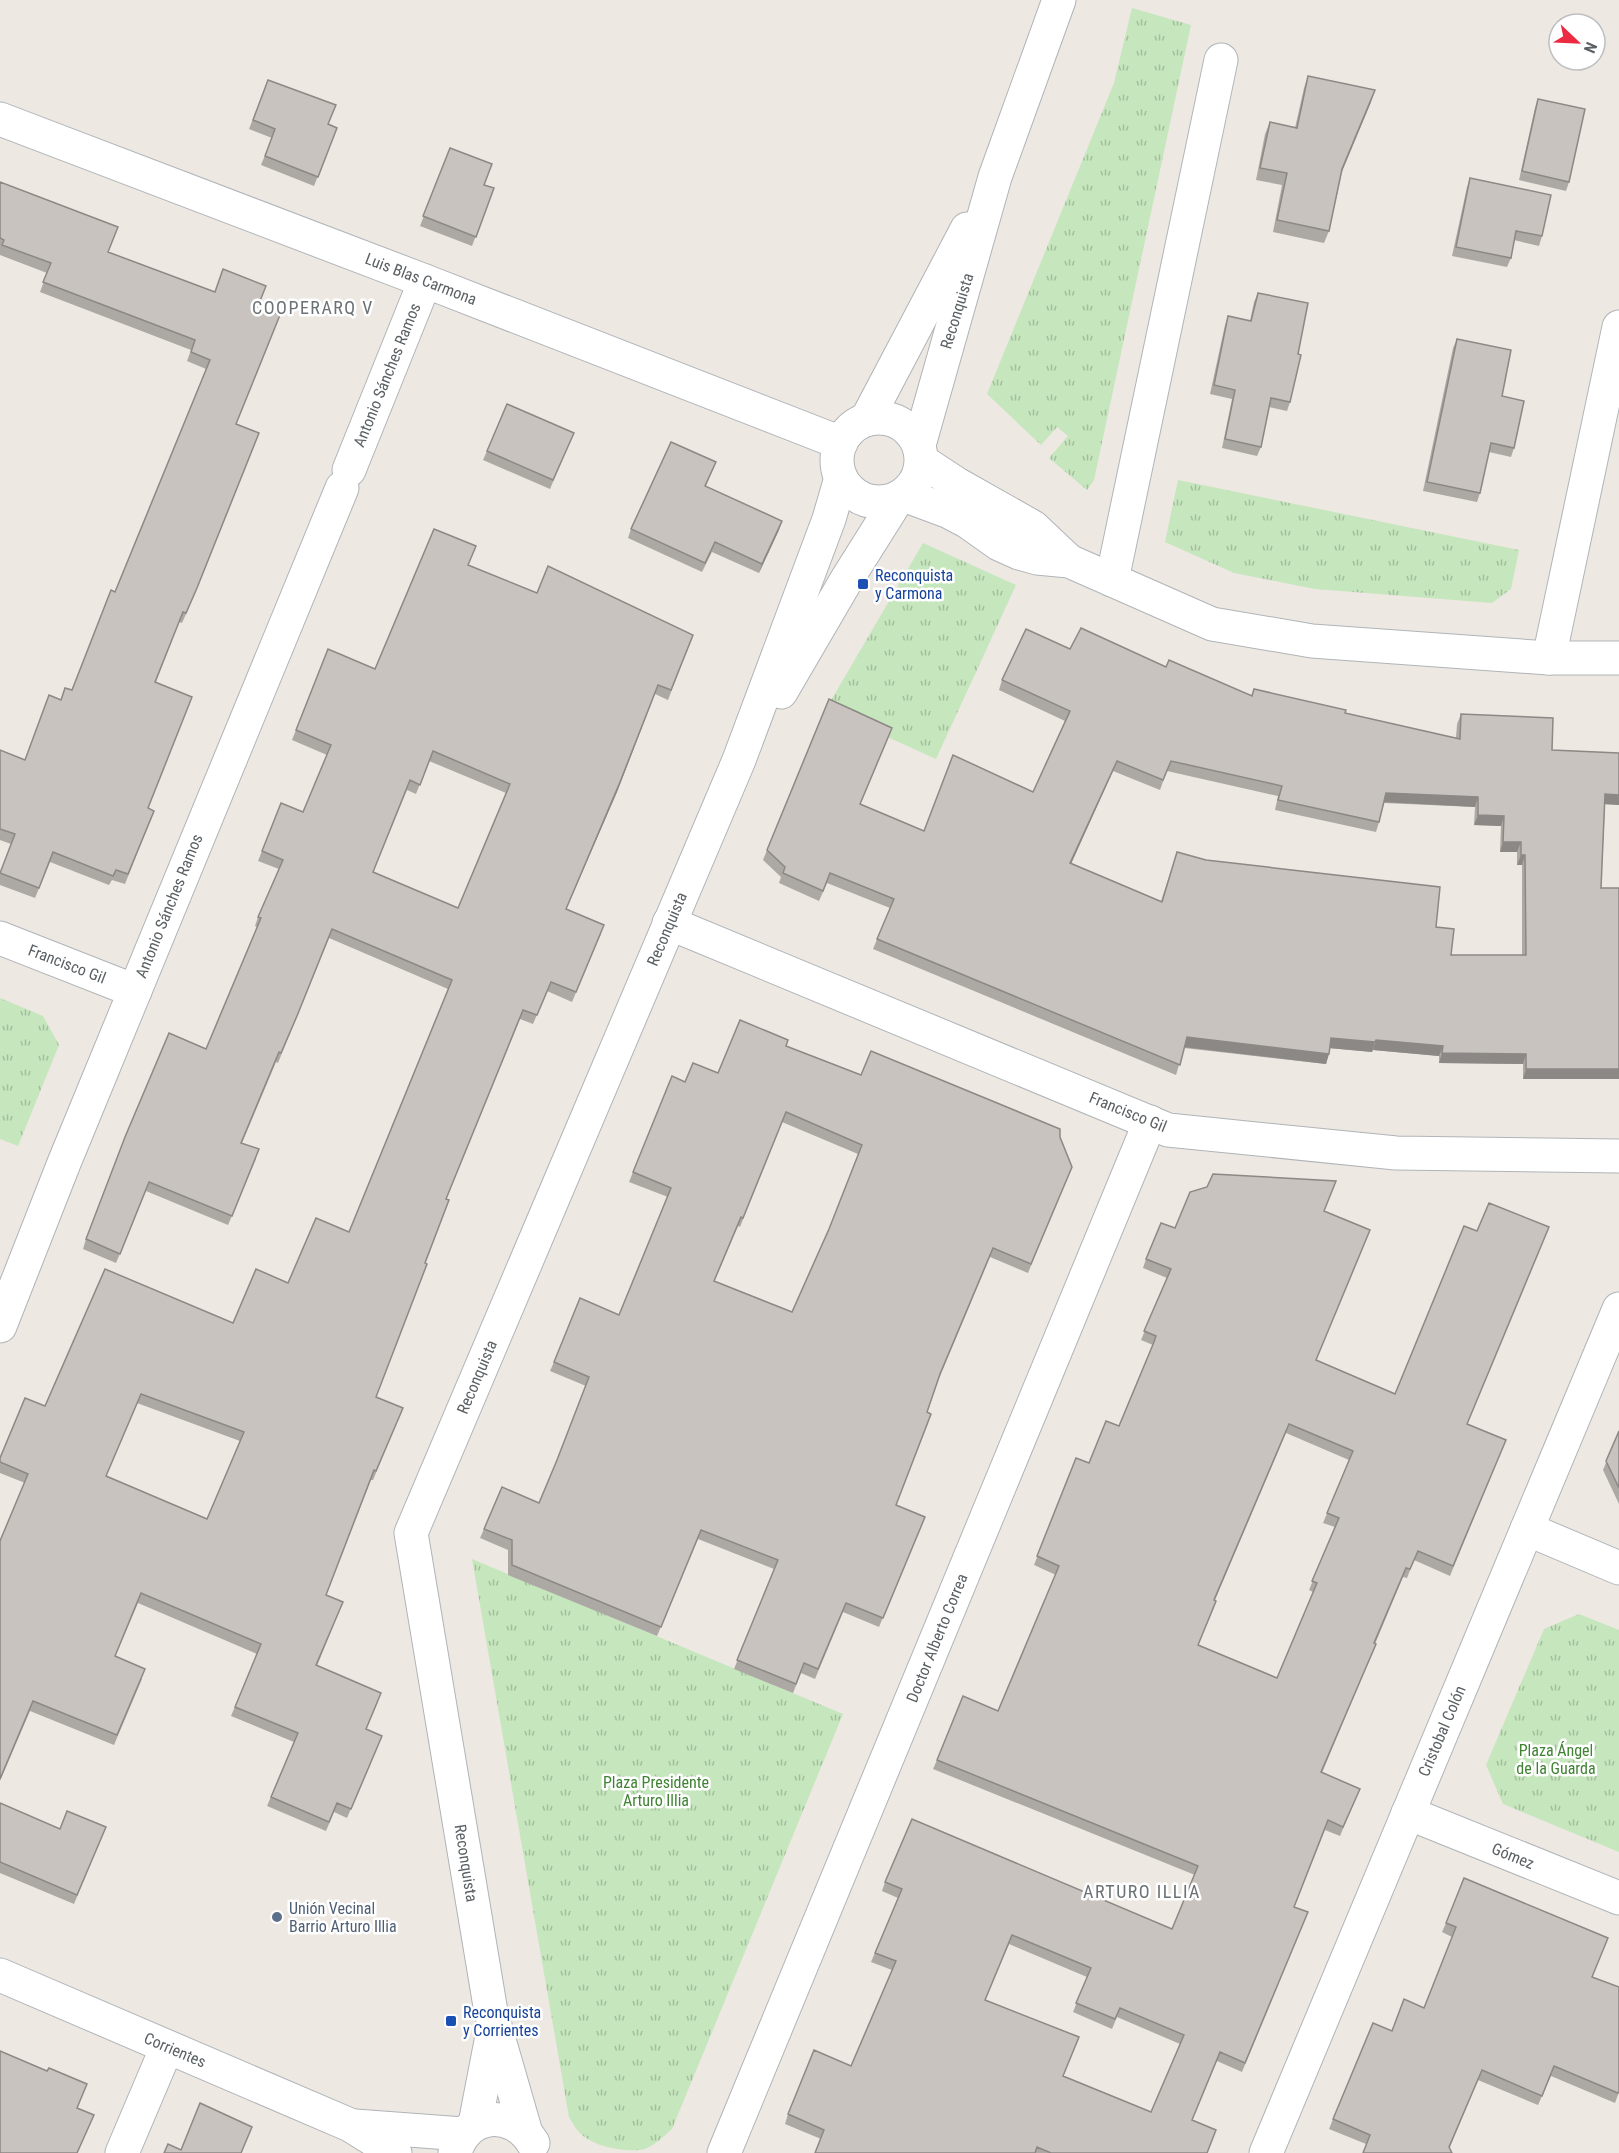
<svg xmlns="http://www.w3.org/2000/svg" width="1619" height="2153" font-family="'Roboto Condensed',sans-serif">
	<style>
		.grass { fill: url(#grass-tufts) }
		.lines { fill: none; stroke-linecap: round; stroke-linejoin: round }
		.street-casing { stroke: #b0b4b8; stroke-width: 35 }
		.street { stroke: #fff; stroke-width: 33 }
		.wall { fill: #aca8a3; fill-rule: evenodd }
		.shaded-wall { fill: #8c8885 }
		.building { fill: #c8c3be; stroke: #8c8885; stroke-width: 1.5; fill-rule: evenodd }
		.transit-dot { fill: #1a4fb4; stroke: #fff; stroke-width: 2 }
		.service-dot { fill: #5c6f8a; stroke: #fff; stroke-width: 2 }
		.labels { text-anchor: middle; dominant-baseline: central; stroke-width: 5; stroke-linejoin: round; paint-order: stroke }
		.street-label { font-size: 16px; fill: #5a6063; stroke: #fff }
		.transit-label { font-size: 16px; fill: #164399; stroke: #fff; text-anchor: start }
		.park-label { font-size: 16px; fill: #3f8232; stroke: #fff }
		.service-label { font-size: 16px; fill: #4e5e75; stroke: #fff; text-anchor: start }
		.neighbourhood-label { font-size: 18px; letter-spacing: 1.5px; fill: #6b7275; stroke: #fff }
	</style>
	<defs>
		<pattern id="grass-tufts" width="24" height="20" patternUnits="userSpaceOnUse" patternTransform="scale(1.5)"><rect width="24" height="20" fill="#c6e6bd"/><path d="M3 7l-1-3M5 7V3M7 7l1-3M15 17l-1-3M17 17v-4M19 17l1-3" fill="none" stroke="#a4be9d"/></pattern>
	</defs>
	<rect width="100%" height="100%" fill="#ede8e2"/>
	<g class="grass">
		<path d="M1132 8 1191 25 1094 480 1087 490 1049 458 1068 436 1057 427 1041 445 987 394 1114 83Z"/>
		<path d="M1178 480 1519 550 1511 589 1492 603 1315 589 1234 573 1165 542Z"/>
		<path d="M923 543 1016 585 936 759 826 709Z"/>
		<path d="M0 998 43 1016 59 1045 18 1146 0 1139Z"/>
		<path d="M472 1559 843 1714 672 2129C663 2137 656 2144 645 2149 627 2153 592 2147 579 2132 575 2128 572 2122 569 2117Z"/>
		<path d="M1579 1614 1619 1630V1852L1503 1804 1486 1765 1544 1629Z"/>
	</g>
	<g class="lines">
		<g class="street-casing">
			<g id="street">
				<path d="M0 119 425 281 841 443"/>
				<circle cx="879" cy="460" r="42"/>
				<path d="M867 419 967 229"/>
				<path d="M919 445 995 177 1059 0"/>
				<path d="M922 461 957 484 1033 527 1069 561"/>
				<path d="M349 470 425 281"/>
				<path d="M904 495 947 511 968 522 999 544 1019 553 1037 558 1069 561 1212 624 1312 641 1549 658H1619"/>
				<path d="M1112 580 1221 60"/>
				<path d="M1549 658 1619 327"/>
				<path d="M781 692 847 579 898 498"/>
				<path d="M669 923 1168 1130 1396 1153 1619 1156"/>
				<path d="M0 938 135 991"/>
				<path d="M0 1326 64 1163 342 488"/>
				<path d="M1527 1529 1619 1568"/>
				<path d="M1408 1813 1619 1898"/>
				<path d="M0 1975 350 2125 395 2153"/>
				<path d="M475 2124 493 2031"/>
				<path d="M355 2126 463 2134"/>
				<path d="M526 2133 491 2012 411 1533 739 760 829 519 841 478"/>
				<path d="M122 2153 167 2047"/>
				<path d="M455 2153C465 2113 512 2108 533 2143"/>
				<path d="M724 2153 1150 1122"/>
				<path d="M1266 2153 1619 1309"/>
			</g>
		</g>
		<use href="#street" class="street"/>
	</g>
	<g class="wall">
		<path d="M1308 76 1371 102 1342 172 1329 231 1324 243 1273 232 1282 185 1256 180 1265 134 1270 122 1295 128 1304 88Z"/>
		<path d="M268 80 329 124 337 128 314 186 261 165 272 138 249 129Z"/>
		<path d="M1538 99 1569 182 1566 191 1519 180 1535 108Z"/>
		<path d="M450 148 485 185 494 188 472 246 420 226Z"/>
		<path d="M1470 178 1542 236 1539 246 1514 240 1511 258 1507 267 1452 256 1467 187Z"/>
		<path d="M0 182 108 252 215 292 259 306 236 424 255 443 193 598 182 623 179 622 156 682 148 808 154 811 125 884 112 880 109 885 50 862 35 898 0 885V873L11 844 0 840V750L25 760 61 700 72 690 115 592 206 369 187 361 191 350 40 292 47 273 0 255Z"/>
		<path d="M1258 293 1298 354 1290 402 1287 411 1269 407 1261 447 1257 456 1222 448 1232 399 1210 394 1225 325 1228 316 1250 321 1254 302Z"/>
		<path d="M1457 339 1502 396 1514 448 1511 457 1489 452 1480 493 1477 502 1423 491 1453 348Z"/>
		<path d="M570 442 550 489 483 460 487 451Z"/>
		<path d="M716 462 706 486 779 530 759 573 712 552 702 572 628 538 631 529Z"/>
		<path d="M468 566 537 593 693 635 668 700 655 694 617 792 566 909 601 934 572 1002 547 991 533 1024 520 1019 446 1199 425 1263 376 1397 403 1408 373 1480H371L326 1595 343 1602 317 1666 378 1702 366 1730 378 1746 347 1818 334 1812 326 1831 267 1806 294 1742 231 1716 257 1654 138 1603 115 1657 142 1679 114 1745 30 1711 0 1781V1541L25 1483 0 1473V1458L45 1406 233 1323 288 1283 349 1232 448 989 329 938 293 1026 278 1063 276 1062 242 1143 256 1159 228 1225 146 1191 116 1263 83 1249 86 1239 206 1049 257 927 255 926 258 917 279 869 258 861 262 851 303 812 327 755 292 740 328 649 375 669ZM429 761 506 793 458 908 373 872 407 790 416 794ZM137 1403 240 1441 207 1519 106 1476Z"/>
		<path d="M1070 649 1166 667 1252 695 1254 689 1345 713 1456 738 1457 724 1461 714 1552 750 1619 753V805L1605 804 1601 888H1619V1079H1523V1064L1439 1063V1056L1373 1050 1372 1052 1330 1048 1326 1064 1184 1048 1176 1075 873 949 890 908 827 883 819 901 779 883 781 877 763 860 767 850 888 738 860 805 924 831 1033 792 1065 721 999 690 1002 680ZM1113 771 1160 790 1167 771 1278 796 1275 810 1376 832 1379 822 1384 803 1475 807 1474 825 1501 826 1500 852H1517V865H1522V955H1451L1436 927 1177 852 1161 901 1071 863Z"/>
		<path d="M786 1046 861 1075 1060 1137 1068 1176 1028 1273 990 1257 938 1381 896 1505 925 1517 879 1627 843 1612 815 1679 801 1673 793 1693 734 1669 774 1569 698 1539 657 1636 508 1575V1550L480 1538 484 1529 539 1503 557 1460 586 1386 550 1371 554 1362 619 1315 668 1197 629 1182 633 1172 685 1082 718 1073ZM782 1122 858 1154 829 1229 792 1312 714 1282 738 1226 740 1227Z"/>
		<path d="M1336 1181 1324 1211 1316 1360 1506 1440 1450 1576 1414 1560 1407 1578 1403 1577 1375 1644 1372 1653 1322 1773 1356 1798 1340 1836 1325 1830 1294 1907 1304 1922 1242 2072 1217 2061 1192 2120 1207 2153H815L821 2139 785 2124 788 2114 851 2066 892 1970 871 1962 898 1898 882 1891 885 1882 1172 1929 1195 1875 933 1769 937 1760 998 1711 1056 1575 1034 1565 1076 1458 1089 1463 1119 1426 1153 1345 1141 1340 1167 1278 1143 1268 1146 1259 1175 1228ZM1286 1433 1349 1460 1323 1523 1335 1527 1309 1590 1313 1592 1277 1678 1198 1645 1213 1610 1215 1600ZM1009 1944 1087 1977 1073 2012 1112 2029 1117 2017 1180 2044 1151 2112 1063 2076 1079 2037 985 2000Z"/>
		<path d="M1619 1431V1504L1603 1470Z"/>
		<path d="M0 1803 60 1829 106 1827 74 1904 0 1873Z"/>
		<path d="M1446 1923 1592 1977 1619 2092 1615 2103 1551 2076 1538 2105 1478 2080 1450 2147 1366 2144 1329 2129 1333 2119 1392 2031 1424 2008 1452 1937 1442 1932Z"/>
	</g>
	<g class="shaded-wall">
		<path d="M1375 90 1371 102 1338 180 1342 169Z"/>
		<path d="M782 521 779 530 759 573 762 564Z"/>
		<path d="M658 685 617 792 562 919Z"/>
		<path d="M1117 761 1113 771 1067 873 1070 863Z"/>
		<path d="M1386 793 1478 797 1475 807 1382 802Z"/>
		<path d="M1605 794 1619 795V805L1602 804Z"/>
		<path d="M1478 815 1504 816 1501 826 1474 825Z"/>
		<path d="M1503 842H1521L1517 852H1500Z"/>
		<path d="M1521 855H1525L1522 865H1517Z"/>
		<path d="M1187 1037 1329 1054 1326 1064 1183 1047Z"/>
		<path d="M1331 1038 1375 1042 1372 1052 1328 1048Z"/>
		<path d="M1376 1040 1443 1046 1439 1056 1373 1050Z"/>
		<path d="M1442 1053 1526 1054 1523 1064 1439 1063Z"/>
		<path d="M1526 1069H1619V1079H1523Z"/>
	</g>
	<g class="building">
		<path d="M1308 76 1375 90 1342 169 1329 231 1277 220 1287 173 1260 168 1270 122 1297 128Z"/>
		<path d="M268 80 336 105 328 124 337 128 318 177 265 156 275 129 253 120Z"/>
		<path d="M1538 99 1585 109 1569 182 1522 171Z"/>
		<path d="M450 148 492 164 484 185 494 188 476 237 423 216Z"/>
		<path d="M1470 178 1551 195 1542 236 1516 231 1511 258 1456 247Z"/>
		<path d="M0 182 118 227 108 252 215 292 223 269 266 286 258 306 280 315 236 424 259 433 197 588 186 613 183 612 155 682 192 697 148 808 154 811 128 874 116 870 113 876 53 852 39 888 0 873 15 834 0 829V750L25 760 49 695 61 700 65 688 72 690 111 590 115 592 210 360 191 352 195 340 43 282 51 263 2 245 4 240 0 238Z"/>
		<path d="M1258 293 1308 303 1298 354 1301 355 1290 402 1271 398 1261 447 1225 439 1235 390 1214 385 1228 316 1251 321Z"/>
		<path d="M1457 339 1511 350 1502 396 1524 401 1514 448 1491 443 1480 493 1427 482Z"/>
		<path d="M507 404 574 433 553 480 487 451Z"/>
		<path d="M671 442 716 462 705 486 782 521 762 564 715 542 705 563 631 529Z"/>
		<path d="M434 529 476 546 468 565 537 593 548 566 693 635 671 690 658 685 620 782 566 909 604 925 576 992 551 982 537 1015 523 1010 446 1199 449 1200 425 1263 427 1264 376 1397 403 1408 376 1471 374 1470 326 1595 343 1602 316 1665 381 1693 366 1729 382 1736 351 1809 337 1803 329 1822 271 1797 298 1733 235 1707 261 1644 141 1593 115 1656 145 1669 117 1735 33 1701 0 1779V1541L28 1474 0 1462V1458L25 1398 45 1406 105 1269 233 1323 256 1269 288 1283 316 1218 349 1232 452 980 332 929 297 1016 281 1053 279 1052 241 1143 259 1149 232 1216 149 1182 120 1254 86 1239 125 1137 169 1033 206 1049 261 918 258 917 283 860 262 851 281 803 303 812 331 745 296 730 328 649 375 669ZM433 751 510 784 458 908 373 872 410 780 420 785ZM141 1394 244 1432 207 1519 106 1476Z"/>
		<path d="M1081 628 1166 667 1169 660 1252 696 1254 689 1346 710 1345 713 1460 739 1461 714 1553 718 1552 750 1619 753V795L1605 794 1601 888H1619V1069H1526V1054L1442 1053 1443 1046 1376 1040 1375 1042 1331 1038 1329 1054 1187 1037 1180 1065 877 939 894 899 830 873 823 891 783 873 785 867 767 850 829 699 892 728 860 804 924 831 953 755 1033 792 1070 711 1002 680 1026 629 1070 649ZM1117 761 1163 780 1171 761 1282 786 1278 800 1379 822 1386 793 1478 797V815L1504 816 1503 842H1521V855H1525L1526 955H1451L1454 929 1436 927 1440 887 1206 860 1177 852 1162 902 1070 863Z"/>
		<path d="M740 1020 788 1040 786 1046 861 1075 871 1051 1060 1129V1137L1072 1167 1031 1264 993 1248 940 1374 927 1412 931 1414 896 1505 925 1517 883 1618 846 1603 818 1669 804 1663 796 1684 737 1660 778 1560 701 1530 661 1627 512 1565V1540L484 1529 502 1487 539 1503 557 1460 589 1377 554 1362 580 1298 619 1315 671 1188 633 1172 672 1076 685 1082 693 1063 718 1073ZM786 1112 862 1145 829 1229 792 1312 714 1281 741 1217 743 1218Z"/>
		<path d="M1213 1174 1336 1181 1324 1211 1370 1230 1316 1360 1395 1394 1464 1226 1477 1231 1489 1203 1549 1227 1467 1424 1506 1440 1453 1566 1418 1551 1410 1569 1406 1568 1374 1643 1376 1644 1321 1772 1360 1789 1343 1827 1328 1820 1294 1907 1308 1912 1245 2063 1220 2052 1192 2120 1216 2130 1207 2153H1051L1037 2147 1035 2153H815L824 2130 788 2114 814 2050 851 2066 896 1961 875 1953 902 1889 885 1882 912 1819 1172 1929 1198 1866 937 1760 963 1696 998 1711 1059 1566 1037 1556 1076 1458 1089 1463 1106 1421 1119 1426 1154 1342 1156 1336 1144 1331 1171 1269 1146 1259 1161 1223 1175 1228 1190 1192 1207 1187ZM1289 1424 1353 1451 1327 1513 1339 1518 1312 1581 1317 1583 1277 1678 1198 1645 1216 1601 1214 1600ZM1012 1935 1091 1968 1076 2003 1115 2019 1120 2008 1184 2035 1151 2112 1063 2076 1079 2037 985 2000Z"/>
		<path d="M1619 1431V1488L1606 1461Z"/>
		<path d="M0 1803 60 1829 67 1811 106 1827 77 1895 0 1862Z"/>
		<path d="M1464 1878 1608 1938 1592 1977 1619 1987V2092L1618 2093 1554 2066 1542 2096 1482 2070 1449 2147 1452 2153H1363L1370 2135 1333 2119 1373 2023 1392 2031 1404 1999 1424 2008 1456 1927 1446 1923Z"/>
		<path d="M0 2051 47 2071 49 2068 87 2084 77 2108 94 2115 77 2153H0Z"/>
		<path d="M200 2103 252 2127 241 2153H164L168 2144 181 2150Z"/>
	</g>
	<g class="transit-dot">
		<rect x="857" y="578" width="12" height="12" rx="3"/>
		<rect x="445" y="2015" width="12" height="12" rx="3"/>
	</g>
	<circle class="service-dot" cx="277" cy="1917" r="6"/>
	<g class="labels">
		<g class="street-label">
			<text transform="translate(421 279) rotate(21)">Luis Blas Carmona</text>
			<text transform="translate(957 311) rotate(-73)">Reconquista</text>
			<text transform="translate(387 375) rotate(-68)">Antonio Sánches Ramos</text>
			<text transform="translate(169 906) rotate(-68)">Antonio Sánches Ramos</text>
			<text transform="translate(667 929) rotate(-67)">Reconquista</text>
			<text transform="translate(67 964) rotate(21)">Francisco Gil</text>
			<text transform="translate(1128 1112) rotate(22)">Francisco Gil</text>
			<text transform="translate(477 1377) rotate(-67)">Reconquista</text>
			<text transform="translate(937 1638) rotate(-68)">Doctor Alberto Correa</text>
			<text transform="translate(1442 1731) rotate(-67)">Cristobal Colón</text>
			<text transform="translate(1513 1856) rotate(22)">Gómez</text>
			<text transform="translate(466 1863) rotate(81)">Reconquista</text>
			<text transform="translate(175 2050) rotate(23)">Corrientes</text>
		</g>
		<g class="transit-label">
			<text x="875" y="575">Reconquista<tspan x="875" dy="18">y Carmona</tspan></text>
			<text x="463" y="2012">Reconquista<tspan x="463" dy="18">y Corrientes</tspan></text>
		</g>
		<g class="park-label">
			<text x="1556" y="1750">Plaza Ángel<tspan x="1556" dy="18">de la Guarda</tspan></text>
			<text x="656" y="1782">Plaza Presidente<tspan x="656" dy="18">Arturo Illia</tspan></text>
		</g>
		<g class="service-label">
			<text x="289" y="1908">Unión Vecinal<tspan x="289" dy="18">Barrio Arturo Illia</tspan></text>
		</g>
		<g class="neighbourhood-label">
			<text x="313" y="307">COOPERARQ V</text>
			<text x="1142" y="1891">ARTURO ILLIA</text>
		</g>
	</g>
	<g transform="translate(1577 42) rotate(113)"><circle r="28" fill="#ffffff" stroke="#bdbfc1" stroke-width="1.5"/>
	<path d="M0-4.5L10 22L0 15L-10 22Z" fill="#ec2a42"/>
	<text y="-9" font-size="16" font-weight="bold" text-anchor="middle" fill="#5a6063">N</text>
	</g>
</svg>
